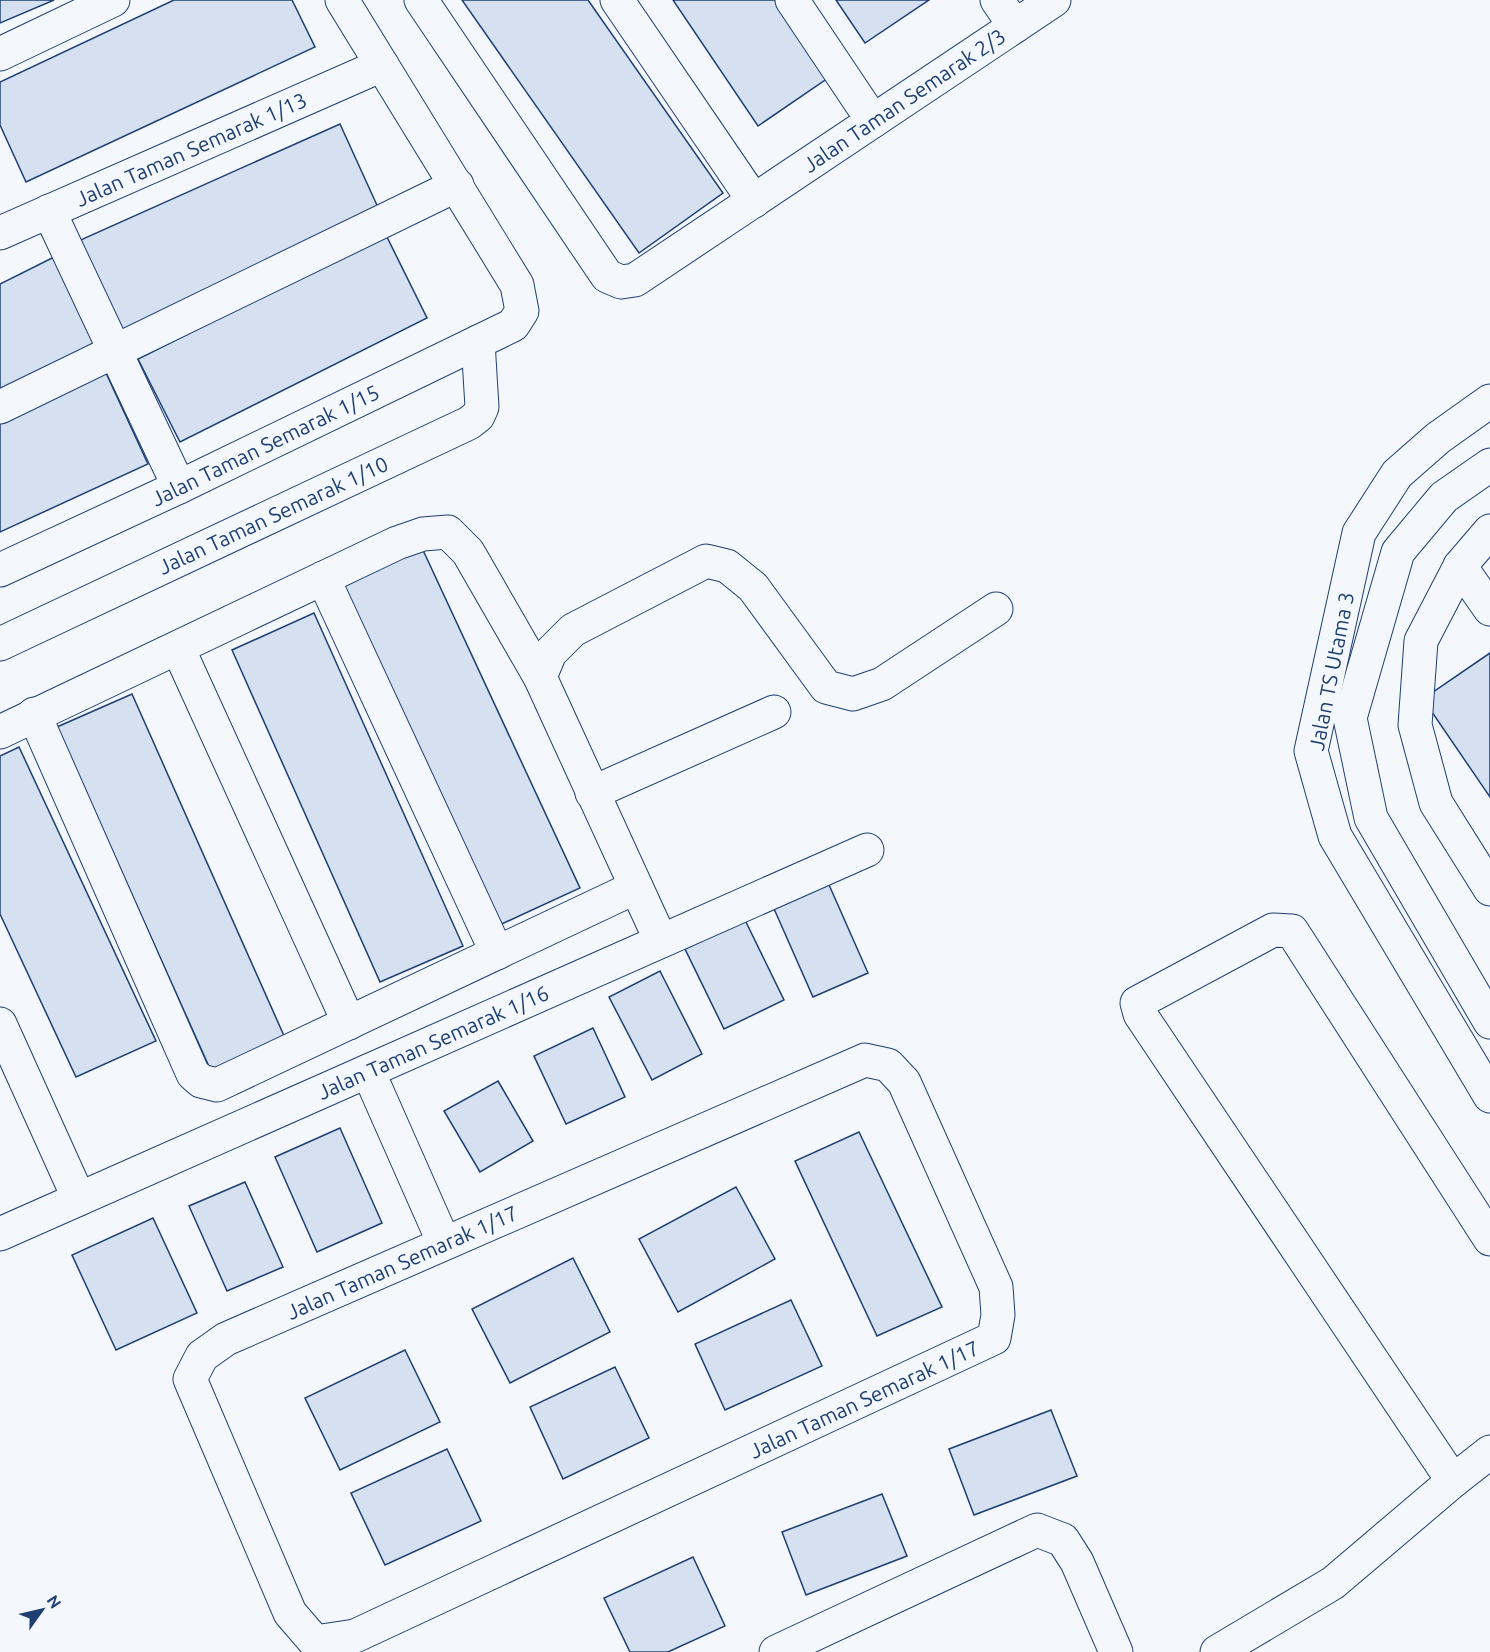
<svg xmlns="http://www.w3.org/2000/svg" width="1490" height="1652" font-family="Ubuntu,sans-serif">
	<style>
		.building { fill: #d5e0f0; stroke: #1d3f73; stroke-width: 1.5 }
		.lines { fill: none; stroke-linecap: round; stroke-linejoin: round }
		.minor-casing { stroke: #1d3f73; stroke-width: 35 }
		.minor { stroke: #f4f7fb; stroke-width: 33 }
		.labels { text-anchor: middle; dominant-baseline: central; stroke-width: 4.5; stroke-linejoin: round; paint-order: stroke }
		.street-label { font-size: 21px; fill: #1d3f73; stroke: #f4f7fb }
	</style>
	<rect width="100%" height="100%" fill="#f4f7fb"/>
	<g class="building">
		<path d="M0 0H54L0 23Z"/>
		<path d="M174 0H292L315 47 26 182 0 125V82Z"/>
		<path d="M462 0H588L723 193 639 253Z"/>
		<path d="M673 0H776L828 78 758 126Z"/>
		<path d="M836 0H929L865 43Z"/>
		<path d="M340 124 381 214 118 332 76 242Z"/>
		<path d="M386 235 427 318 180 442 138 359Z"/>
		<path d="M58 255 101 340 0 390V284Z"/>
		<path d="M106 373 148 464 0 532V422Z"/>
		<path d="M422 548 580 888 493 928 335 588Z"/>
		<path d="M314 613 463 946 380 982 232 650Z"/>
		<path d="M1490 653V797L1423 699Z"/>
		<path d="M132 694 285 1038 211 1071 57 727Z"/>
		<path d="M19 747 156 1041 76 1077 0 914V756Z"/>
		<path d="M826 878 868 973 813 997 771 902Z"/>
		<path d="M745 920 784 1000 724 1029 685 949Z"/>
		<path d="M660 971 702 1054 652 1080 609 997Z"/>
		<path d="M593 1028 625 1097 566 1124 534 1056Z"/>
		<path d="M498 1081 533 1141 480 1172 444 1111Z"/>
		<path d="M340 1128 382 1223 317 1252 275 1157Z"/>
		<path d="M859 1132 942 1307 877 1336 795 1161Z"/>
		<path d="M245 1182 283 1267 227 1291 189 1206Z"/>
		<path d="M736 1187 775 1259 678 1312 639 1239Z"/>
		<path d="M153 1218 197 1313 116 1350 72 1255Z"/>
		<path d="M573 1258 610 1332 510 1383 472 1309Z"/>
		<path d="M791 1300 822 1366 725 1410 695 1344Z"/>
		<path d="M405 1350 440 1422 340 1470 305 1398Z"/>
		<path d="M615 1367 649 1438 563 1479 530 1407Z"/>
		<path d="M1051 1410 1077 1476 974 1515 949 1449Z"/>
		<path d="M447 1449 481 1521 385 1565 351 1493Z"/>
		<path d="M882 1494 907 1556 806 1595 782 1532Z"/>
		<path d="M693 1557 725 1626 668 1652H630L604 1598Z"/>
	</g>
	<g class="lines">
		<g class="minor-casing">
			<g id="minor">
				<path d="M421 0 607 276 621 282 635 280 1054 0"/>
				<path d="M617 0 754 201"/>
				<path d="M792 0 873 121"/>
				<path d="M997 0 1015 26"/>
				<path d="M0 54 113 0"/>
				<path d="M49 211 179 487"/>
				<path d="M0 233 382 65"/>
				<path d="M1490 401 1438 438 1397 474 1359 533 1311 751 1335 836 1490 1096"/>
				<path d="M0 407 457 185"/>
				<path d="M1490 465 1444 497 1398 552 1350 718 1371 818 1490 1022"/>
				<path d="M1490 531 1460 566 1421 641 1415 725 1436 803 1490 889"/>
				<path d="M1460 566 1490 609"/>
				<path d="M0 570 179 487 513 325 522 311 517 285 342 0"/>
				<path d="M323 578 497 953"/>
				<path d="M0 644 469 423 478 416 482 407 478 342"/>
				<path d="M178 648 349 1023"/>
				<path d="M34 714 193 1074 201 1081 217 1085 636 887"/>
				<path d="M0 732 397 543 423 534 448 532 468 552 540 677"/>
				<path d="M592 793 774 712"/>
				<path d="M661 941 540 677 550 653 573 630 706 561 727 566 753 587 826 687 853 694 882 684 996 609"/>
				<path d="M0 1024 79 1199"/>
				<path d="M865 1060 888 1065 904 1082 996 1287 998 1315 994 1338 355 1636 315 1642 290 1613 190 1379 202 1356 226 1339Z"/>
				<path d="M368 1071 444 1243"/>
				<path d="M0 1234 867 850"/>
				<path d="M1453 1481 1140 1014 1137 1003 1273 930 1292 931 1490 1239"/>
				<path d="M776 1652 1037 1530 1063 1540 1077 1562 1116 1652"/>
				<path d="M1217 1652 1333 1583 1453 1481 1490 1452"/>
			</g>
		</g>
		<use href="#minor" class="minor"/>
	</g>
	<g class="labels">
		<g class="street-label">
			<text transform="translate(904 100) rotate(-34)">Jalan Taman Semarak 2/3</text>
			<text transform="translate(191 149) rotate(-24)">Jalan Taman Semarak 1/13</text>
			<text transform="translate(265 445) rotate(-26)">Jalan Taman Semarak 1/15</text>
			<text transform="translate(273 515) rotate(-25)">Jalan Taman Semarak 1/10</text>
			<text transform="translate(1331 671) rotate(-79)">Jalan TS Utama 3</text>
			<text transform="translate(433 1042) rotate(-24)">Jalan Taman Semarak 1/16</text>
			<text transform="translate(402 1262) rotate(-24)">Jalan Taman Semarak 1/17</text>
			<text transform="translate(864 1399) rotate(-25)">Jalan Taman Semarak 1/17</text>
		</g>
	</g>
	<g transform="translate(42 1610) rotate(56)" stroke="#f4f7fb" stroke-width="4.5" paint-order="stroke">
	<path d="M0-4.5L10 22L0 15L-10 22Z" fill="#1d3f73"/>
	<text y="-9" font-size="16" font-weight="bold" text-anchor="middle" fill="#1d3f73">N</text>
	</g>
</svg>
